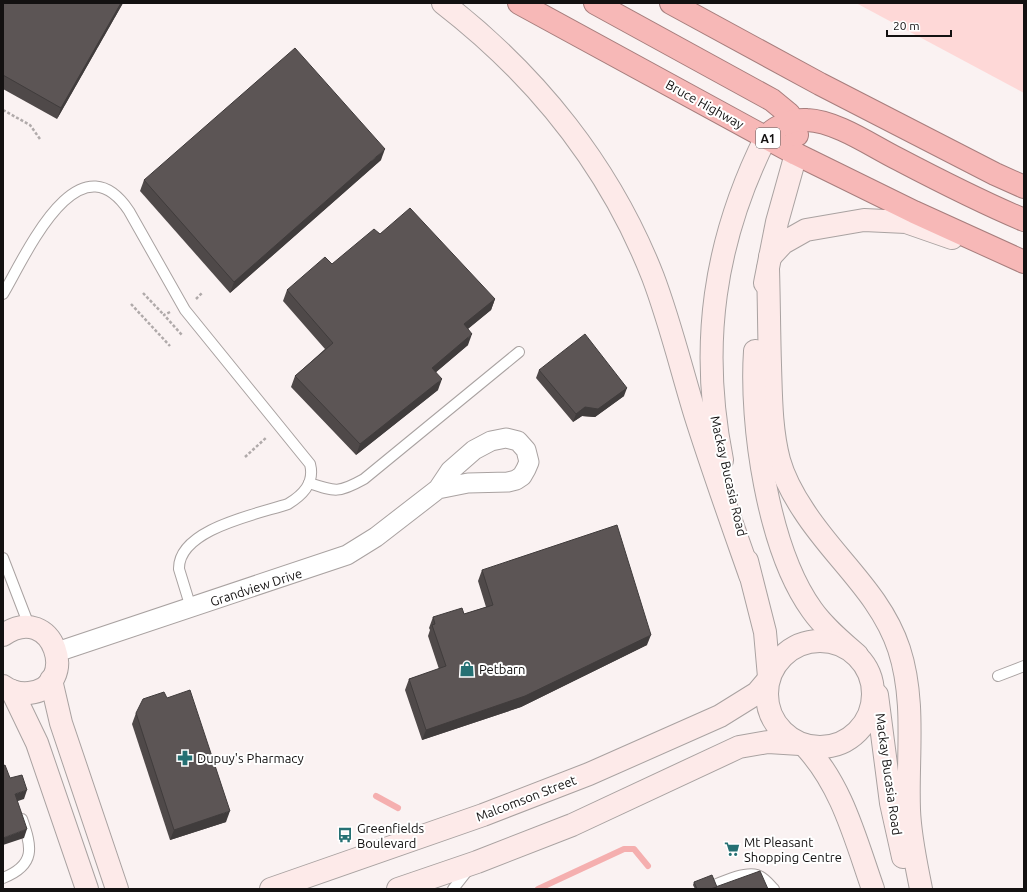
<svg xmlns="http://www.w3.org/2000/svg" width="1027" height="892" font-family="Ubuntu,sans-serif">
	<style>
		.green { fill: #fed8d7 }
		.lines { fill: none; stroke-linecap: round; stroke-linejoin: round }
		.stream { stroke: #f5afaf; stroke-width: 6 }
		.lane-casing { stroke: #a9a2a1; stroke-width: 12 }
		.street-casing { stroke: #a9a2a1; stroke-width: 21 }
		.secondary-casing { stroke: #a9a2a1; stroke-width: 24 }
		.highway-casing { stroke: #a77e7d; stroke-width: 24 }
		.path { stroke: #b0aaaa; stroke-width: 2.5; stroke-dasharray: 3 2; stroke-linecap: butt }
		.lane { stroke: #fff; stroke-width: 10 }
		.street { stroke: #fff; stroke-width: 19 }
		.secondary { stroke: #fdeae9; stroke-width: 22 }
		.highway { stroke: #f7b8b7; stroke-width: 22 }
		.wall { fill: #4f4949 }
		.shaded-wall { fill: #403c3c }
		.building { fill: #5c5555; stroke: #403c3c }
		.labels { text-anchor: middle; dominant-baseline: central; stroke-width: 4; stroke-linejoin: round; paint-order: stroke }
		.shield { fill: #fff; stroke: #5a5858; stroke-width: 1 }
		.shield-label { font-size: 12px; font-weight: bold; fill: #131111 }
		.street-label { font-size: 13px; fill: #131111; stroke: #fff }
		.poi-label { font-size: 13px; fill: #131111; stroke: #fff; text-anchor: start }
	</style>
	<rect width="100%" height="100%" fill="#faf2f2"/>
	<path class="green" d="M856 3H1024V93Z"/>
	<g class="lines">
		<g class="stream">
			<path d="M376 796 398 808"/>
			<path d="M538 889 624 849H634L648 866"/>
		</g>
		<g class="lane-casing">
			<g id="lane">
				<path d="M3 294C25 257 78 135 129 211L185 310 310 464C315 483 303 495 288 504 258 514 178 529 179 569L191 608"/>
				<path d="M309 483C336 492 339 493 364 479L519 352"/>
				<path d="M3 558 30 628"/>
				<path d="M998 676 1024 666"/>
				<path d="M3 878C36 865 32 847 22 819"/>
				<path d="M453 889 468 870"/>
				<path d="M705 889C718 884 743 871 757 875 764 877 769 884 774 889"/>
			</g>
		</g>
		<g class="street-casing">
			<path id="street" d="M57 652 347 555 376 537 438 489 450 471 474 450 491 441 506 438 518 441 526 450 529 462 526 469 522 476 516 480 508 482 468 483 438 489"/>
		</g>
		<g class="secondary-casing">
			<g id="secondary">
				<path d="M443 3C536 75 610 167 653 277 670 322 681 368 695 414 712 468 731 521 750 575"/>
				<path d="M770 257 783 243 806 230 864 220 906 222 952 238"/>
				<path d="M768 269C769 301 769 333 770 365 771 396 771 430 779 460 784 478 794 496 804 511 834 558 881 594 899 649 916 701 907 757 909 810 910 837 916 863 921 889"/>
				<path d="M765 283 777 222 796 154"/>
				<path d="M755 351C750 424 768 549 812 610 824 627 841 641 857 655"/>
				<path d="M722 460C699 345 714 241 766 137"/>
				<path d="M747 561 765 632 769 677"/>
				<path d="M3 635C54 600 81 688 29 693 19 694 11 692 3 686"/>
				<circle cx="820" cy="694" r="53"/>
				<path d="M51 680 61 723 117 889"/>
				<path d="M12 691 37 743 87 889"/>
				<path d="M877 695 891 803 903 857"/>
				<path d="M804 745C842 785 855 838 873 889"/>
				<path d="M271 889 483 815 589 774 720 716 757 693 768 680"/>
				<path d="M398 889 477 862 572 825 739 747 768 742 800 744"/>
			</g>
		</g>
		<g class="highway-casing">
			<g id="highway">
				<path d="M519 3 796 154 914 212 1024 262"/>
				<path d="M595 3 772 100 789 114 797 135"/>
				<path d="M671 3 820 84 995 174 1024 187"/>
				<path d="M766 137C775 126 793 119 807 120 836 121 872 146 898 159 940 181 981 202 1024 220"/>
			</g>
		</g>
		<g class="path">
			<path d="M3 110 30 125 40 139"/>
			<path d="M143 293 164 315"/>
			<path d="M196 299 203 292"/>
			<path d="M131 304 170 346"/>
			<path d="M170 312 164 315 182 335"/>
			<path d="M245 457 267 437"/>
		</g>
		<use href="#lane" class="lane"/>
		<use href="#street" class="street"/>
		<use href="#secondary" class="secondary"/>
		<use href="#highway" class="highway"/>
	</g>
	<g class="wall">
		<path d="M3 3H123L57 119 3 89Z"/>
		<path d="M381 160 230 293 140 191 144 180Z"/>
		<path d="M332 264 495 299 491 310 468 329V345L436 372 438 390 356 455 291 387 295 376 325 349 283 301 287 290Z"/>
		<path d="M539 370 624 396 595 417 582 416 573 422 536 378Z"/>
		<path d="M482 570 647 645 521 707 422 740 405 690 409 679 439 669 428 636 430 630 429 628 433 617 464 614 486 607 478 581Z"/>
		<path d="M167 698 226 822 170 840 132 724 136 713Z"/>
		<path d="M694 882 717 887 768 889H695L693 885Z"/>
	</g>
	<g class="shaded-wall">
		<path d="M121 3H123L57 119 61 108Z"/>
		<path d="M385 149 381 160 230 293 234 282Z"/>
		<path d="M495 299 491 310 460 335 464 324Z"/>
		<path d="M472 334 468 345 428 379 432 368Z"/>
		<path d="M442 379 438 390 356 455 360 444Z"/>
		<path d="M627 388 624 396 595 417 582 416 573 422 576 414 585 407Z"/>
		<path d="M651 635 647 645 521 707 422 740 426 730Z"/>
		<path d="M27 790 24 799 12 803 15 794Z"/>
		<path d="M230 811 226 822 170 840 174 830Z"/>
		<path d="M27 829 24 838 3 845V838Z"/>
	</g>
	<g class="building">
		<path d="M3 3H121L61 108 3 75Z"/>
		<path d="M295 48 385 149 234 282 144 180Z"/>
		<path d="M410 208 495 299 464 324 472 334 432 368 442 379 360 444 295 376 333 343 287 290 325 257 332 264 374 229 380 234Z"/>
		<path d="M585 334 627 388 598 409 585 407 576 414 539 370Z"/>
		<path d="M617 525 651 635 525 696 426 730 409 679 446 666 432 625 435 624 433 617 462 608 464 614 493 605 482 570Z"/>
		<path d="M190 690 230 811 174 830 136 713 143 699 164 692 167 698Z"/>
		<path d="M5 765 10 778 22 775 27 790 15 794 27 829 3 838V766Z"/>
		<path d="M760 871 768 889H710Z"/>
		<path d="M712 875 717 887 710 889H697L694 882Z"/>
	</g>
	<defs>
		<g id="shop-bare" transform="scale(1.2)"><path d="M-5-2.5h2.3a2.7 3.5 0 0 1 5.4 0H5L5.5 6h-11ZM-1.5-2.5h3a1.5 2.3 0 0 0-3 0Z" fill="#257073" stroke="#fff" stroke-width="2.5" paint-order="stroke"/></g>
		<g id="pharmacy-bare" transform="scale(1.2)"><path d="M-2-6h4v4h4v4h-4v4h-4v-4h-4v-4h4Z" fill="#257073" stroke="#fff" stroke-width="2.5" paint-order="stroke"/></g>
		<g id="bus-bare" transform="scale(1.2)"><path d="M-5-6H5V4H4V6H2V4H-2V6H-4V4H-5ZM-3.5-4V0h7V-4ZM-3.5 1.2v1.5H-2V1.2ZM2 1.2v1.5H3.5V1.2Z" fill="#257073" stroke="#fff" stroke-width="2.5" paint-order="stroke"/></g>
		<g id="supermarket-bare" transform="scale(1.2)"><path d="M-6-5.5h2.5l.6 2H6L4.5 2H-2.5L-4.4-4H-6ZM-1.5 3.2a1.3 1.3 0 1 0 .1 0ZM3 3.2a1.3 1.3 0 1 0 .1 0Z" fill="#257073" stroke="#fff" stroke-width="2.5" paint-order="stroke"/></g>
	</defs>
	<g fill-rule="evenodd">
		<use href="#shop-bare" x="467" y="669"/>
		<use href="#pharmacy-bare" x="185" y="758"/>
		<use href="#bus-bare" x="345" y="835"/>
		<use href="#supermarket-bare" x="732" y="849"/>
	</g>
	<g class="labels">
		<rect class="shield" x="756" y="128" width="24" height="20" rx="3"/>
		<g class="shield-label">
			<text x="768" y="138">A1</text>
		</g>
		<g class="street-label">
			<text transform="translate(705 104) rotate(29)">Bruce Highway</text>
			<text transform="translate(729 476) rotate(77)">Mackay Bucasia Road</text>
			<text transform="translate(256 587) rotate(-18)">Grandview Drive</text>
			<text transform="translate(889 774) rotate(82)">Mackay Bucasia Road</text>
			<text transform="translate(526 798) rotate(-21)">Malcomson Street</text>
		</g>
		<g class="poi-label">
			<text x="479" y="669">Petbarn</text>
			<text x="197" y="758">Dupuy's Pharmacy</text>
			<text x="357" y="828">Greenfields<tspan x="357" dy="15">Boulevard</tspan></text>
			<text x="744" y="842">Mt Pleasant<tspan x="744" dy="15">Shopping Centre</tspan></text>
		</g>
	</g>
	<rect width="1027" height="892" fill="none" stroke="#131111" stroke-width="8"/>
	<path d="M887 30v6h64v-6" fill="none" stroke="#131111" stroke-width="2"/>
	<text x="893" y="30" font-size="12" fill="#131111" stroke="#ffffff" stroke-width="3" paint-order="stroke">20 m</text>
</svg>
